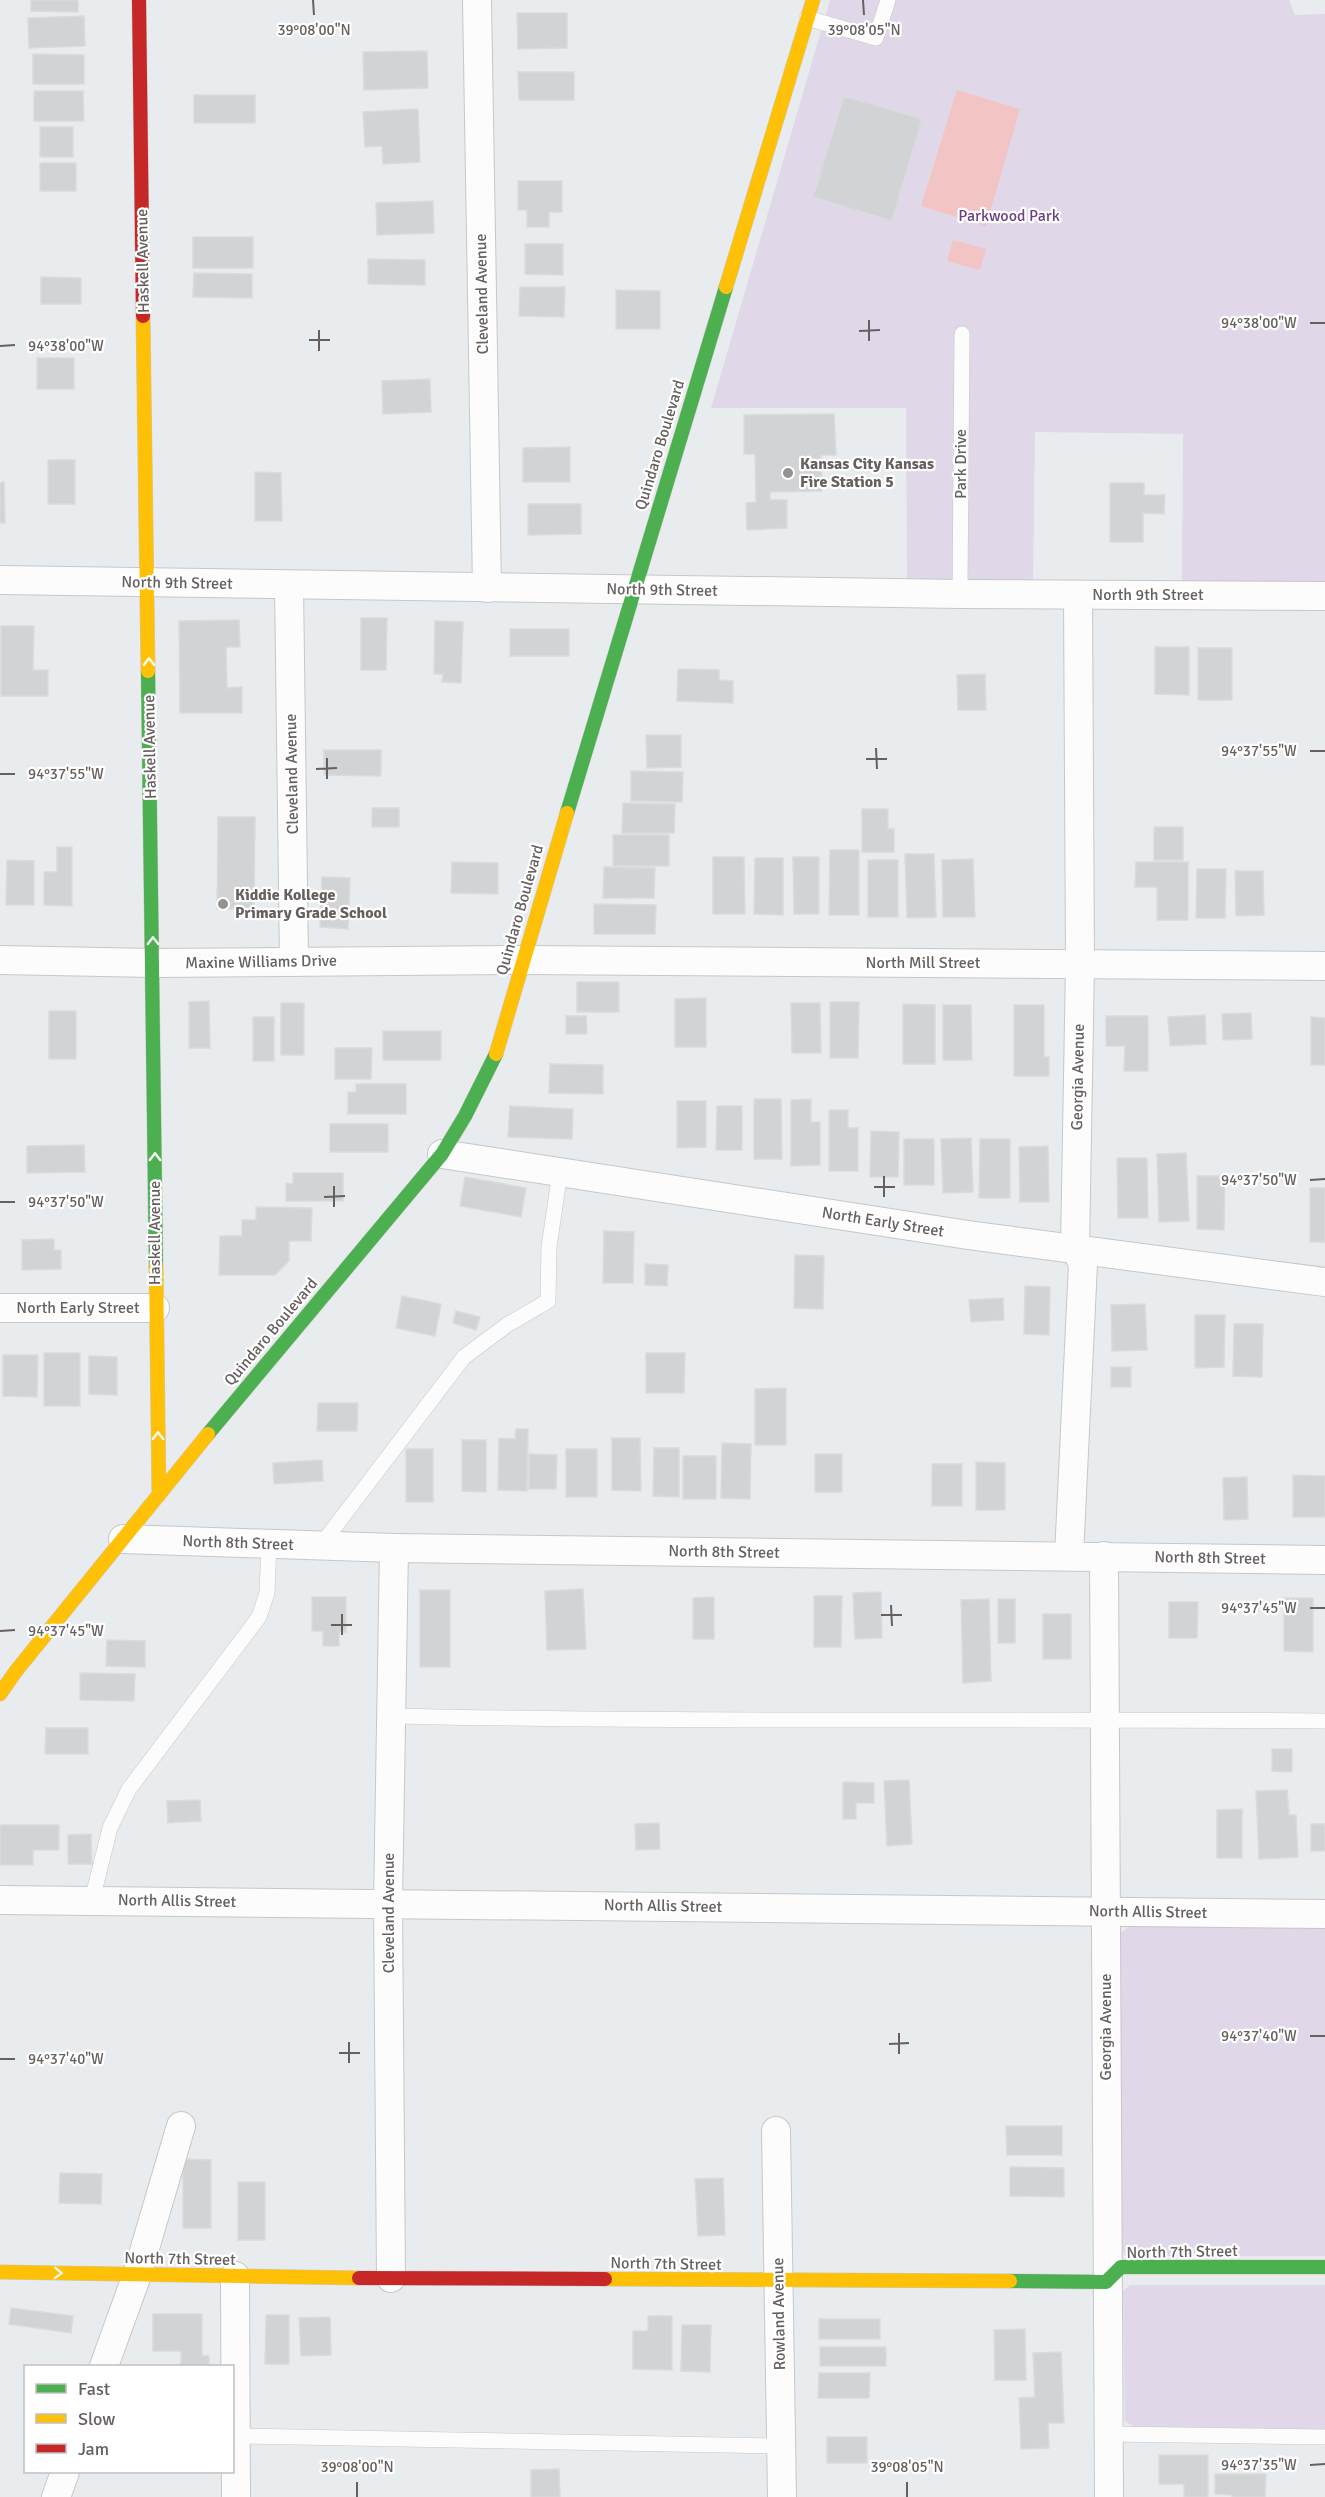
<svg xmlns="http://www.w3.org/2000/svg" width="1325" height="2497" font-family="Signika,sans-serif">
	<style>
		.green { fill: #e0d8e8 }
		.water { fill: #f2c4c3 }
		.building { fill: #d2d3d5; stroke: #d8dcde; stroke-width: 1.5 }
		.lines { fill: none; stroke-linecap: round; stroke-linejoin: round }
		.lane-casing { stroke: #c7c7c8; stroke-width: 16 }
		.street-casing { stroke: #c7c7c8; stroke-width: 30 }
		.fast-casing { stroke: #c9c8c8; stroke-width: 15 }
		.slow-casing { stroke: #c9c8c8; stroke-width: 15 }
		.jam-casing { stroke: #c9c8c8; stroke-width: 15 }
		.lane { stroke: #fcfcfc; stroke-width: 15 }
		.street { stroke: #fcfcfc; stroke-width: 28 }
		.fast { stroke: #4caf50; stroke-width: 14 }
		.slow { stroke: #ffc107; stroke-width: 14 }
		.jam { stroke: #c62828; stroke-width: 14 }
		.oneway { stroke: #f6fbf6 }
		.ticks { fill: none; stroke: #66605f; stroke-width: 2 }
		.poi-dot { fill: #949191; stroke: #fff; stroke-width: 2 }
		.labels { text-anchor: middle; dominant-baseline: central; stroke-width: 4.5; stroke-linejoin: round; paint-order: stroke }
		.park-label { font-size: 16px; fill: #6c4084; stroke: #fff }
		.street-label { font-size: 16px; fill: #66605f; stroke: #fff }
		.poi-label { font-size: 16px; font-weight: bold; fill: #66605f; stroke: #fff; text-anchor: start }
		.ticks-label { font-size: 15px; text-anchor: middle; fill: #66605f; stroke: #fff; stroke-width: 4.5; stroke-linejoin: round; paint-order: stroke }
	</style>
	<rect width="100%" height="100%" fill="#e9ecee"/>
	<g class="green">
		<path d="M830 0H1289L1295 15 1325 14V584H1182L1183 434 1035 432 1033 582 907 581 906 408H711Z"/>
		<path d="M1132 1925H1325V2256H1125L1121 2247 1120 1933Z"/>
		<path d="M1130 2285H1325V2430L1136 2428 1125 2421 1123 2291Z"/>
	</g>
	<g class="water">
		<path d="M957 90 1020 109 986 226 921 206Z"/>
		<path d="M953 240 986 249 980 270 947 261Z"/>
	</g>
	<g class="building">
		<path d="M31 0H78V12L31 11Z"/>
		<path d="M517 13H567V48L518 49Z"/>
		<path d="M84 16 85 46 29 48 28 18Z"/>
		<path d="M427 51 428 88 364 90 363 52Z"/>
		<path d="M33 54 84 55V84H33Z"/>
		<path d="M518 72H574V100H519Z"/>
		<path d="M34 91H83L84 121H34Z"/>
		<rect x="194" y="95" width="61" height="28"/>
		<path d="M844 96 922 119 892 221 813 197Z"/>
		<path d="M418 109 420 162 383 164 382 146 365 147 363 112Z"/>
		<rect x="40" y="127" width="33" height="30"/>
		<rect x="40" y="163" width="36" height="28"/>
		<path d="M518 181H562V212H549V227H527V210H518Z"/>
		<path d="M433 201 434 233 377 235 376 203Z"/>
		<rect x="193" y="237" width="60" height="31"/>
		<path d="M525 244H563V275L525 274Z"/>
		<path d="M368 259 425 260V285L368 284Z"/>
		<path d="M194 273 252 274V298L193 297Z"/>
		<path d="M41 277 81 278V304H41Z"/>
		<path d="M520 287H565L564 317 519 316Z"/>
		<path d="M616 290 660 291V329H616Z"/>
		<rect x="37" y="358" width="37" height="31"/>
		<path d="M430 379 431 412 383 414 382 381Z"/>
		<path d="M834 414 836 455H821L822 491 770 492V500H787V528L747 530 746 503 756 502 755 454H744V415Z"/>
		<path d="M570 447V482H523V448Z"/>
		<rect x="48" y="460" width="27" height="44"/>
		<path d="M255 472 281 473 282 521H255Z"/>
		<path d="M4 482 5 523H0V483Z"/>
		<path d="M1110 483H1144V495H1165L1164 514 1143 513V542H1110Z"/>
		<path d="M528 504H581V534L528 535Z"/>
		<path d="M361 618H387L386 670H361Z"/>
		<path d="M239 620 240 647H226L227 688 242 687V713H180L179 621Z"/>
		<path d="M435 621 463 622 461 683 442 682 443 674H434Z"/>
		<path d="M1 626H34L33 670H48V696H1Z"/>
		<rect x="510" y="629" width="59" height="27"/>
		<path d="M1155 647H1189V695L1155 694Z"/>
		<rect x="1198" y="648" width="34" height="52"/>
		<path d="M678 669 719 670V680L733 681V703L677 701Z"/>
		<path d="M985 674 986 710H958L957 675Z"/>
		<path d="M646 735H681V767L647 768Z"/>
		<path d="M324 750H381V776L324 775Z"/>
		<path d="M631 771 683 772 682 802 631 801Z"/>
		<path d="M623 803 675 804 674 833H622Z"/>
		<rect x="372" y="808" width="27" height="19"/>
		<path d="M862 809H888V829H894V852H862Z"/>
		<path d="M218 817H255L254 909H217Z"/>
		<rect x="1154" y="827" width="29" height="33"/>
		<rect x="613" y="835" width="56" height="31"/>
		<path d="M57 847H72V906L44 905V872H57Z"/>
		<path d="M830 850H859V915H829Z"/>
		<path d="M905 854H934L936 917 907 918Z"/>
		<path d="M713 857H744L745 914H713Z"/>
		<path d="M793 857H819V914H794Z"/>
		<path d="M755 858H783V915L754 914Z"/>
		<path d="M973 859 975 917H943L942 860Z"/>
		<path d="M7 860 34 861V905H6Z"/>
		<rect x="868" y="860" width="30" height="57"/>
		<path d="M452 862 498 863V894L451 893Z"/>
		<path d="M1136 862H1188V920H1157V887H1135Z"/>
		<path d="M604 867 655 868 654 898H603Z"/>
		<path d="M1197 869H1226L1225 918H1196Z"/>
		<path d="M1235 871H1263L1264 915 1236 916Z"/>
		<path d="M322 877 350 878 348 929 320 927Z"/>
		<path d="M594 904 656 905 655 934H594Z"/>
		<rect x="577" y="982" width="42" height="30"/>
		<path d="M706 998V1047H675V999Z"/>
		<path d="M209 1001 210 1048H189V1002Z"/>
		<path d="M830 1002H859L858 1058H830Z"/>
		<rect x="281" y="1003" width="23" height="52"/>
		<path d="M791 1003H820L821 1053H792Z"/>
		<path d="M903 1004 935 1005V1064H903Z"/>
		<path d="M943 1005H971L972 1060H943Z"/>
		<path d="M1014 1005H1044V1057H1049V1076H1014Z"/>
		<rect x="49" y="1011" width="27" height="48"/>
		<path d="M1251 1013 1252 1039 1223 1040 1222 1014Z"/>
		<path d="M1205 1015 1206 1044 1170 1046 1168 1017Z"/>
		<path d="M566 1016H586L587 1034H566Z"/>
		<path d="M1106 1016H1148V1071H1124L1125 1046H1106Z"/>
		<rect x="253" y="1017" width="21" height="44"/>
		<path d="M1311 1017 1325 1018V1065H1311Z"/>
		<rect x="383" y="1031" width="58" height="29"/>
		<path d="M335 1048H372L371 1079H335Z"/>
		<path d="M550 1064 603 1065V1094L549 1093Z"/>
		<path d="M356 1084H406V1114H348V1092H356Z"/>
		<path d="M754 1099H781L782 1159H754Z"/>
		<path d="M811 1099V1122H820V1165L791 1166V1100Z"/>
		<path d="M677 1101H706V1147L677 1148Z"/>
		<path d="M510 1106 573 1109 572 1139 508 1137Z"/>
		<path d="M717 1106H742V1150H716Z"/>
		<path d="M829 1110H848V1128H858V1171H829Z"/>
		<rect x="330" y="1124" width="58" height="28"/>
		<path d="M871 1131 899 1132 898 1177H870Z"/>
		<path d="M971 1138 973 1192 943 1193 941 1139Z"/>
		<rect x="904" y="1139" width="30" height="46"/>
		<path d="M980 1139H1010V1198H979Z"/>
		<path d="M84 1145 85 1172 27 1173V1146Z"/>
		<path d="M1048 1146 1049 1202H1020L1019 1147Z"/>
		<path d="M1186 1153 1189 1221 1159 1222 1157 1154Z"/>
		<path d="M1117 1158H1147L1148 1218H1118Z"/>
		<path d="M293 1173H343V1201H286V1183L293 1184Z"/>
		<path d="M1197 1176H1225L1224 1230 1197 1229Z"/>
		<path d="M465 1177 526 1188 521 1217 460 1206Z"/>
		<rect x="1310" y="1188" width="15" height="54"/>
		<path d="M256 1207 312 1208 311 1241H289V1261L275 1275H219L220 1236H242V1220H256Z"/>
		<path d="M604 1231 634 1232 633 1283H603Z"/>
		<path d="M54 1239V1250H61V1269L22 1270V1240Z"/>
		<path d="M795 1255 824 1256 823 1309 794 1308Z"/>
		<path d="M645 1264 668 1265 667 1286 645 1285Z"/>
		<path d="M1025 1286 1050 1287 1049 1335 1024 1334Z"/>
		<path d="M402 1296 441 1304 435 1336 396 1328Z"/>
		<path d="M1003 1298 1004 1320 971 1322 969 1300Z"/>
		<path d="M1145 1304 1147 1350 1112 1351 1111 1305Z"/>
		<path d="M456 1311 480 1317 476 1330 453 1323Z"/>
		<path d="M1195 1315H1225L1224 1367 1195 1368Z"/>
		<path d="M1234 1324H1263L1262 1377 1233 1376Z"/>
		<rect x="44" y="1353" width="36" height="53"/>
		<path d="M646 1353H685L684 1393H646Z"/>
		<path d="M3 1355H38L37 1397 3 1396Z"/>
		<path d="M89 1356 117 1357V1395L89 1394Z"/>
		<rect x="1111" y="1367" width="20" height="20"/>
		<path d="M786 1388V1445H755V1389Z"/>
		<path d="M318 1403H358L357 1431H317Z"/>
		<path d="M516 1429H528L527 1491 498 1490 499 1438 515 1439Z"/>
		<path d="M612 1438H640L641 1491 612 1490Z"/>
		<path d="M462 1440H486V1492L462 1491Z"/>
		<path d="M722 1443 751 1444 750 1499 721 1498Z"/>
		<path d="M654 1448H679V1497L653 1496Z"/>
		<rect x="406" y="1449" width="27" height="53"/>
		<rect x="566" y="1449" width="31" height="48"/>
		<path d="M529 1454 557 1455 556 1489H529Z"/>
		<rect x="815" y="1454" width="27" height="38"/>
		<rect x="683" y="1456" width="33" height="43"/>
		<path d="M322 1460 323 1481 274 1484 273 1463Z"/>
		<path d="M976 1462 1005 1463V1510H976Z"/>
		<rect x="932" y="1464" width="30" height="42"/>
		<path d="M1293 1475 1325 1476V1517H1293Z"/>
		<path d="M1247 1477 1248 1519 1224 1520 1223 1478Z"/>
		<path d="M583 1589 586 1649 547 1650 545 1591Z"/>
		<rect x="420" y="1590" width="30" height="77"/>
		<path d="M881 1592 882 1638 855 1639 853 1593Z"/>
		<path d="M814 1596H842L841 1647H814Z"/>
		<path d="M312 1597H346V1632H339V1646H323V1631H312Z"/>
		<path d="M714 1597V1639H693V1598Z"/>
		<path d="M1284 1598H1313V1652L1284 1651Z"/>
		<path d="M989 1599 991 1681 963 1683 961 1600Z"/>
		<rect x="998" y="1599" width="17" height="44"/>
		<path d="M1169 1602H1198L1197 1638H1169Z"/>
		<rect x="1043" y="1614" width="28" height="45"/>
		<path d="M107 1640 145 1641V1667L106 1666Z"/>
		<path d="M80 1673 135 1674 134 1701 80 1700Z"/>
		<path d="M46 1728H88V1754H45Z"/>
		<path d="M1272 1749H1292V1772L1272 1771Z"/>
		<path d="M909 1780 912 1844 887 1846 884 1781Z"/>
		<path d="M843 1782 874 1783V1803H856V1819H843Z"/>
		<path d="M1287 1790 1289 1815H1296L1298 1857 1259 1859 1256 1791Z"/>
		<path d="M200 1800 201 1821 168 1823 167 1801Z"/>
		<path d="M1242 1809V1858H1217V1810Z"/>
		<path d="M659 1823 660 1849 636 1850 635 1824Z"/>
		<rect x="1311" y="1824" width="14" height="27"/>
		<path d="M0 1825H59V1850H33V1865H0Z"/>
		<path d="M91 1834 92 1864H68V1835Z"/>
		<path d="M1006 2126H1062V2155H1007Z"/>
		<path d="M183 2159 211 2160V2228H183Z"/>
		<path d="M1010 2167 1064 2168V2197L1010 2196Z"/>
		<path d="M60 2173 102 2174 101 2204 59 2203Z"/>
		<path d="M723 2178 725 2235 698 2236 695 2179Z"/>
		<rect x="238" y="2182" width="27" height="58"/>
		<path d="M11 2308 73 2316 71 2333 9 2324Z"/>
		<path d="M153 2314H202V2356H209V2366H181V2351H153Z"/>
		<path d="M266 2315H289V2364H265Z"/>
		<path d="M648 2316H672V2370L633 2369V2331H648Z"/>
		<path d="M330 2317 331 2355 301 2356 299 2318Z"/>
		<rect x="819" y="2319" width="61" height="20"/>
		<path d="M682 2325H711L710 2372 681 2371Z"/>
		<path d="M1025 2329 1026 2380H995L994 2330Z"/>
		<rect x="820" y="2347" width="66" height="19"/>
		<path d="M1061 2352 1064 2423H1048L1049 2448 1021 2449 1019 2398 1035 2397 1033 2353Z"/>
		<path d="M819 2373H870L869 2398H818Z"/>
		<rect x="827" y="2437" width="40" height="26"/>
		<path d="M1159 2455H1208V2497H1184V2484H1159Z"/>
		<path d="M559 2469 560 2497H531V2470Z"/>
		<path d="M1215 2474H1266L1265 2497H1232V2495L1215 2494Z"/>
	</g>
	<g class="lines">
		<g class="lane-casing">
			<g id="lane">
				<path d="M807 18 876 38 888 0"/>
				<path d="M960 594 962 334"/>
				<path d="M321 1545 464 1357 507 1325 548 1301 549 1247 560 1172"/>
				<path d="M391 1716C703 1723 1014 1718 1325 1721"/>
				<path d="M92 1900 110 1828 129 1789 259 1617 267 1593 269 1544"/>
				<path d="M1108 2434 1325 2437"/>
				<path d="M236 2436 781 2446"/>
			</g>
		</g>
		<g class="street-casing">
			<g id="street">
				<path d="M477 0 487 588"/>
				<path d="M0 580 960 594 1325 596"/>
				<path d="M289 585 294 962"/>
				<path d="M0 960 153 963 522 960 1325 966"/>
				<path d="M442 1154 968 1235 1325 1282"/>
				<path d="M0 1308H155"/>
				<path d="M123 1539 394 1548 1325 1560"/>
				<path d="M1069 1556 1083 1264 1075 1248 1080 964 1078 595"/>
				<path d="M1104 1556 1109 2497"/>
				<path d="M0 1900 1325 1914"/>
				<path d="M776 2131 782 2497"/>
				<path d="M235 2276 236 2497"/>
				<path d="M391 2278 388 1903 394 1548"/>
				<path d="M104 2366 137 2275 181 2126"/>
				<path d="M56 2497 65 2472"/>
			</g>
		</g>
		<g class="fast-casing">
			<g id="fast">
				<path d="M148 671 156 1266"/>
				<path d="M567 813 726 287"/>
				<path d="M208 1434 442 1154 465 1116 496 1054"/>
				<path d="M1010 2281 1106 2282 1121 2267H1325"/>
			</g>
		</g>
		<g class="slow-casing">
			<g id="slow">
				<path d="M726 287 813 0"/>
				<path d="M143 316 148 671"/>
				<path d="M496 1054 567 813"/>
				<path d="M156 1266 159 1495"/>
				<path d="M0 1694 16 1671 208 1434"/>
				<path d="M0 2272 359 2278"/>
				<path d="M605 2279 1010 2281"/>
			</g>
		</g>
		<g class="jam-casing">
			<g id="jam">
				<path d="M139 0 143 316"/>
				<path d="M359 2278 605 2279"/>
			</g>
		</g>
		<use href="#lane" class="lane"/>
		<use href="#street" class="street"/>
		<use href="#fast" class="fast"/>
		<use href="#slow" class="slow"/>
		<use href="#jam" class="jam"/>
	</g>
	<defs><path id="oneway-chevron" d="M-2-3.5L2.5 0L-2 3.5" fill="none" stroke-width="1.6" stroke-linecap="round" stroke-linejoin="round" transform="scale(1.5)"/></defs>
	<g class="oneway">
		<use href="#oneway-chevron" transform="translate(149 662) rotate(-91)"/>
		<use href="#oneway-chevron" transform="translate(153 941) rotate(-91)"/>
		<use href="#oneway-chevron" transform="translate(155 1157) rotate(-90)"/>
		<use href="#oneway-chevron" transform="translate(158 1436) rotate(-91)"/>
		<use href="#oneway-chevron" transform="translate(58 2273) rotate(2)"/>
	</g>
	<path class="ticks" d="M313 0 314 15M863 0 864 15M869 320V341M1310 323H1325M319 330V351M859 331 880 330M309 340H330M0 346 15 345M876 748 877 769M1310 751H1325M327 758V779M866 759H887M316 769 337 768M0 774H15M884 1176V1197M1310 1180 1325 1179M334 1186V1207M874 1187H895M324 1197 345 1196M0 1202H15M891 1605 892 1626M1310 1608H1325M342 1614V1635M881 1615H902M331 1625H352M0 1631 15 1630M899 2033V2054M1310 2036H1325M349 2042V2063M889 2044 909 2043M339 2053H360M0 2059H15M1310 2465 1325 2464M357 2482V2497M907 2482V2497"/>
	<g class="poi-dot">
		<circle cx="788" cy="473" r="6"/>
		<circle cx="223" cy="904" r="6"/>
	</g>
	<g class="labels">
		<g class="park-label">
			<text x="1009" y="216">Parkwood Park</text>
		</g>
		<g class="street-label">
			<text transform="translate(143 261) rotate(-91)">Haskell Avenue</text>
			<text transform="translate(482 294) rotate(-91)">Cleveland Avenue</text>
			<text transform="translate(660 445) rotate(-73)">Quindaro Boulevard</text>
			<text transform="translate(961 464) rotate(-90)">Park Drive</text>
			<text transform="translate(177 583) rotate(1)">North 9th Street</text>
			<text transform="translate(662 590) rotate(1)">North 9th Street</text>
			<text x="1148" y="595">North 9th Street</text>
			<text transform="translate(150 747) rotate(-91)">Haskell Avenue</text>
			<text transform="translate(292 774) rotate(-91)">Cleveland Avenue</text>
			<text transform="translate(520 910) rotate(-74)">Quindaro Boulevard</text>
			<text transform="translate(261 962) rotate(-1)">Maxine Williams Drive</text>
			<text x="923" y="963">North Mill Street</text>
			<text transform="translate(1078 1077) rotate(-89)">Georgia Avenue</text>
			<text transform="translate(883 1222) rotate(9)">North Early Street</text>
			<text transform="translate(155 1233) rotate(-90)">Haskell Avenue</text>
			<text x="78" y="1308">North Early Street</text>
			<text transform="translate(271 1332) rotate(-50)">Quindaro Boulevard</text>
			<text transform="translate(238 1543) rotate(2)">North 8th Street</text>
			<text transform="translate(724 1552) rotate(1)">North 8th Street</text>
			<text transform="translate(1210 1558) rotate(1)">North 8th Street</text>
			<text transform="translate(177 1901) rotate(1)">North Allis Street</text>
			<text transform="translate(663 1906) rotate(1)">North Allis Street</text>
			<text transform="translate(1148 1912) rotate(1)">North Allis Street</text>
			<text transform="translate(389 1913) rotate(-90)">Cleveland Avenue</text>
			<text transform="translate(1106 2027) rotate(-90)">Georgia Avenue</text>
			<text transform="translate(1182 2252) rotate(-1)">North 7th Street</text>
			<text transform="translate(180 2259) rotate(1)">North 7th Street</text>
			<text transform="translate(666 2264) rotate(1)">North 7th Street</text>
			<text transform="translate(779 2314) rotate(-91)">Rowland Avenue</text>
		</g>
		<g class="poi-label">
			<text x="800" y="464">Kansas City Kansas<tspan x="800" dy="18">Fire Station 5</tspan></text>
			<text x="235" y="895">Kiddie Kollege<tspan x="235" dy="18">Primary Grade School</tspan></text>
		</g>
	</g>
	<g class="ticks-label">
		<text x="314" y="35">39°08'00"N</text>
		<text x="864" y="35">39°08'05"N</text>
		<text x="1259" y="328">94°38'00"W</text>
		<text x="66" y="351">94°38'00"W</text>
		<text x="1259" y="756">94°37'55"W</text>
		<text x="66" y="779">94°37'55"W</text>
		<text x="1259" y="1185">94°37'50"W</text>
		<text x="66" y="1207">94°37'50"W</text>
		<text x="1259" y="1613">94°37'45"W</text>
		<text x="66" y="1636">94°37'45"W</text>
		<text x="1259" y="2041">94°37'40"W</text>
		<text x="66" y="2064">94°37'40"W</text>
		<text x="1259" y="2470">94°37'35"W</text>
		<text x="357" y="2472">39°08'00"N</text>
		<text x="907" y="2472">39°08'05"N</text>
	</g>
	<rect x="24" y="2365" width="210" height="108" fill="#ffffff" stroke="#c2bfbf" stroke-width="1.5"/>
	<rect x="36" y="2384" width="30" height="9" fill="#4caf50" stroke="#c2bfbf" stroke-width="1.5"/>
	<text x="78" y="2395" font-size="18" fill="#66605f">Fast</text>
	<rect x="36" y="2414" width="30" height="9" fill="#ffc107" stroke="#c2bfbf" stroke-width="1.5"/>
	<text x="78" y="2425" font-size="18" fill="#66605f">Slow</text>
	<rect x="36" y="2444" width="30" height="9" fill="#c62828" stroke="#c2bfbf" stroke-width="1.5"/>
	<text x="78" y="2455" font-size="18" fill="#66605f">Jam</text>
</svg>
